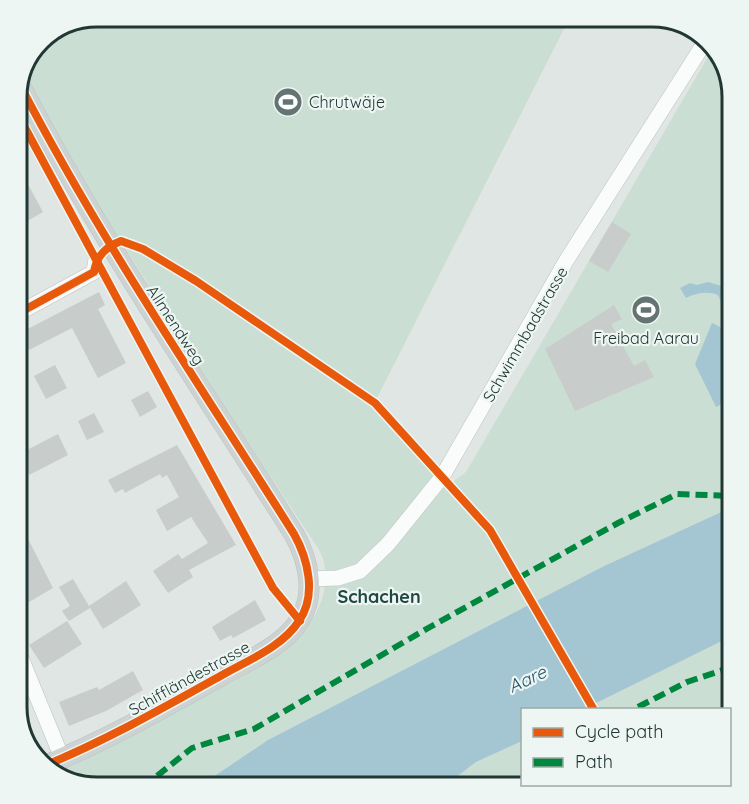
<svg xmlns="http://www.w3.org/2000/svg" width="749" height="804" font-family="Quicksand,sans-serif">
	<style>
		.green { fill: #cbded4 }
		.water { fill: #a4c5d2 }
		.building { fill: #c8cdcc }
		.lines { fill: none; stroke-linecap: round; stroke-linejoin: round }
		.minor-casing { stroke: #bdc3c1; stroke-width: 16 }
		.major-casing { stroke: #bbc3c1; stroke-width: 21 }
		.minor { stroke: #fafbfb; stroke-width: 15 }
		.major { stroke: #ccd3d2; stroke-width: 20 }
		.quiet { stroke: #00873e; stroke-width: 6; stroke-dasharray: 12 6; stroke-linecap: butt }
		.cycleway-casing { stroke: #eef6f3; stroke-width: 11 }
		.cycleway { stroke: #e8590c; stroke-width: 8 }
		.labels { text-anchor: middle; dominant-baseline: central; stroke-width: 4.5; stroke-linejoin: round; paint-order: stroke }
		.poi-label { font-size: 16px; fill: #213734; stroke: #eef6f3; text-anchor: start }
		.street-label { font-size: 16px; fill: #213734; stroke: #eef6f3 }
		.neighbourhood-label { font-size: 18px; font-weight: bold; fill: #1f4743; stroke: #eef6f3 }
		.water-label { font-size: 18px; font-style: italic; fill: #21566d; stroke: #eef6f3 }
		.rim { fill: none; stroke: #213734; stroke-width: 3 }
	</style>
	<rect width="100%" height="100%" fill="#e0e6e4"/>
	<g class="green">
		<path d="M97 17H570L375 402 450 484 466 472 713 48H716L732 96V507L602 567 268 740 198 787H96L61 779 52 772 268 657C278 651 292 645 300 636 321 613 335 577 318 548L237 426 121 241 137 240 115 235 84 186 25 75 43 37Z"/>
		<path d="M732 636V708L730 721V710H580Z"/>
		<path d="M522 741V784L662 785 653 787H429L455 778 476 762Z"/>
	</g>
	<g class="water">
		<path d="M708 282 725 287 731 296 721 302 718 295C709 291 695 293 686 298L680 288 690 283 697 285Z"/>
		<path d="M712 323 732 333V399L716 407 695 364Z"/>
		<path d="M732 507V636L592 705 580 709 522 710V741L476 762 455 778 429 787H198L268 740 602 567Z"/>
	</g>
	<g class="building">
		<path d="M17 164 43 212 17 227Z"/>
		<path d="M612 222 631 234 608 272 589 261Z"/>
		<path d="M99 292 105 305 98 309 126 363 98 378 72 328 29 350 20 333Z"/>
		<path d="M614 305 622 319 611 324 634 366 645 360 654 377 575 411 545 349Z"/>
		<path d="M55 365 67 388 46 399 34 376Z"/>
		<path d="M148 391 157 407 140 417 131 400Z"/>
		<path d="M94 413 104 432 87 440 78 421Z"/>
		<path d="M58 434 68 455 29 475 19 454Z"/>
		<path d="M177 445 236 545 189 570 193 577 168 593 153 571 178 554 182 559 208 543 191 517 167 531 156 510 179 497 167 475 162 478 160 474 125 493 123 489 115 493 108 480Z"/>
		<path d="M17 517 53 588 17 609Z"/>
		<path d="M73 579 89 606 126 581 141 605 103 629 90 608 69 621 62 611 70 606 59 587Z"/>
		<path d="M255 600 266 620 233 638 231 635 220 641 212 627Z"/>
		<path d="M67 621 82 644 44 668 29 645Z"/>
		<path d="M133 671 143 690 106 711 69 726 59 702 97 687 99 690Z"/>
	</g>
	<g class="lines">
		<g class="minor-casing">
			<g id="minor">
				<path d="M17 314 94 272 96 259"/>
				<path d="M309 579 338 578 360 571 388 544 442 477 566 261 705 42"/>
				<path d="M17 648 62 758"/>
			</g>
		</g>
		<g class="major-casing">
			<path id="major" d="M20 85C101 241 200 385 294 534 308 559 317 595 299 621 283 646 249 660 224 674 165 707 107 740 44 766"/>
		</g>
		<use href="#minor" class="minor"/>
		<use href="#major" class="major"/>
		<g class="quiet">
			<path d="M638 707 687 682 732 667"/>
			<path d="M143 787 192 748 254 729 430 627 618 523 677 494 732 496"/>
			<path d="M540 787 546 784"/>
		</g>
		<g class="cycleway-casing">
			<g id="cycleway">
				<path d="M20 85C101 241 200 385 294 534 308 559 317 595 299 621 283 646 249 660 224 674 165 707 107 740 44 766"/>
				<path d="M17 113 273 588 300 621"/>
				<path d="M17 314 94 272C97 255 106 247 121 241L143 249 196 281 375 403 490 530 594 710"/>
			</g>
		</g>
		<use href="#cycleway" class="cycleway"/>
	</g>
	<defs>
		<g id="stadium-disc" transform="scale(1.5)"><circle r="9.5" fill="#647472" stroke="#eef6f3"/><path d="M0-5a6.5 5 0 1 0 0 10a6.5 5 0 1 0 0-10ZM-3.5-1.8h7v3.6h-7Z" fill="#fff"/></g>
	</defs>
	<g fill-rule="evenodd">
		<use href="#stadium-disc" x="288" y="102"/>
		<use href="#stadium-disc" x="646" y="310"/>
	</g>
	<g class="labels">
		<g class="poi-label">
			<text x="309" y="102">Chrutwäje</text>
			<text x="646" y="338" text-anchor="middle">Freibad Aarau</text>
		</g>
		<g class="street-label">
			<text transform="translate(176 325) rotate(57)">Allmendweg</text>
			<text transform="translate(525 334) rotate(-60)">Schwimmbadstrasse</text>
			<text transform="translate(189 678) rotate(-29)">Schiffländestrasse</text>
		</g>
		<g class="neighbourhood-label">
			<text x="379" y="596">Schachen</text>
		</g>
		<g class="water-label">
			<text transform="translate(527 679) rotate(-25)">Aare</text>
		</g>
	</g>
	<path d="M0 0H749V804H0ZM97 27H652A70 70 0 0 1 722 97V707A70 70 0 0 1 652 777H97A70 70 0 0 1 27 707V97A70 70 0 0 1 97 27Z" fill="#eef6f3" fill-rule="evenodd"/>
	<path class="rim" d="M97 27H652A70 70 0 0 1 722 97V707A70 70 0 0 1 652 777H97A70 70 0 0 1 27 707V97A70 70 0 0 1 97 27Z"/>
	<rect x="521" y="708" width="210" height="78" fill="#eef6f3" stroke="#9caaa7" stroke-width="1.5"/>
	<rect x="533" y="728" width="30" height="9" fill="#e8590c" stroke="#9caaa7" stroke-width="1.5"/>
	<text x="575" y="738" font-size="18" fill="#213734">Cycle path</text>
	<rect x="533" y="758" width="30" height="9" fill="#00873e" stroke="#9caaa7" stroke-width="1.5"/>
	<text x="575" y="768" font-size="18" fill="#213734">Path</text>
</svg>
